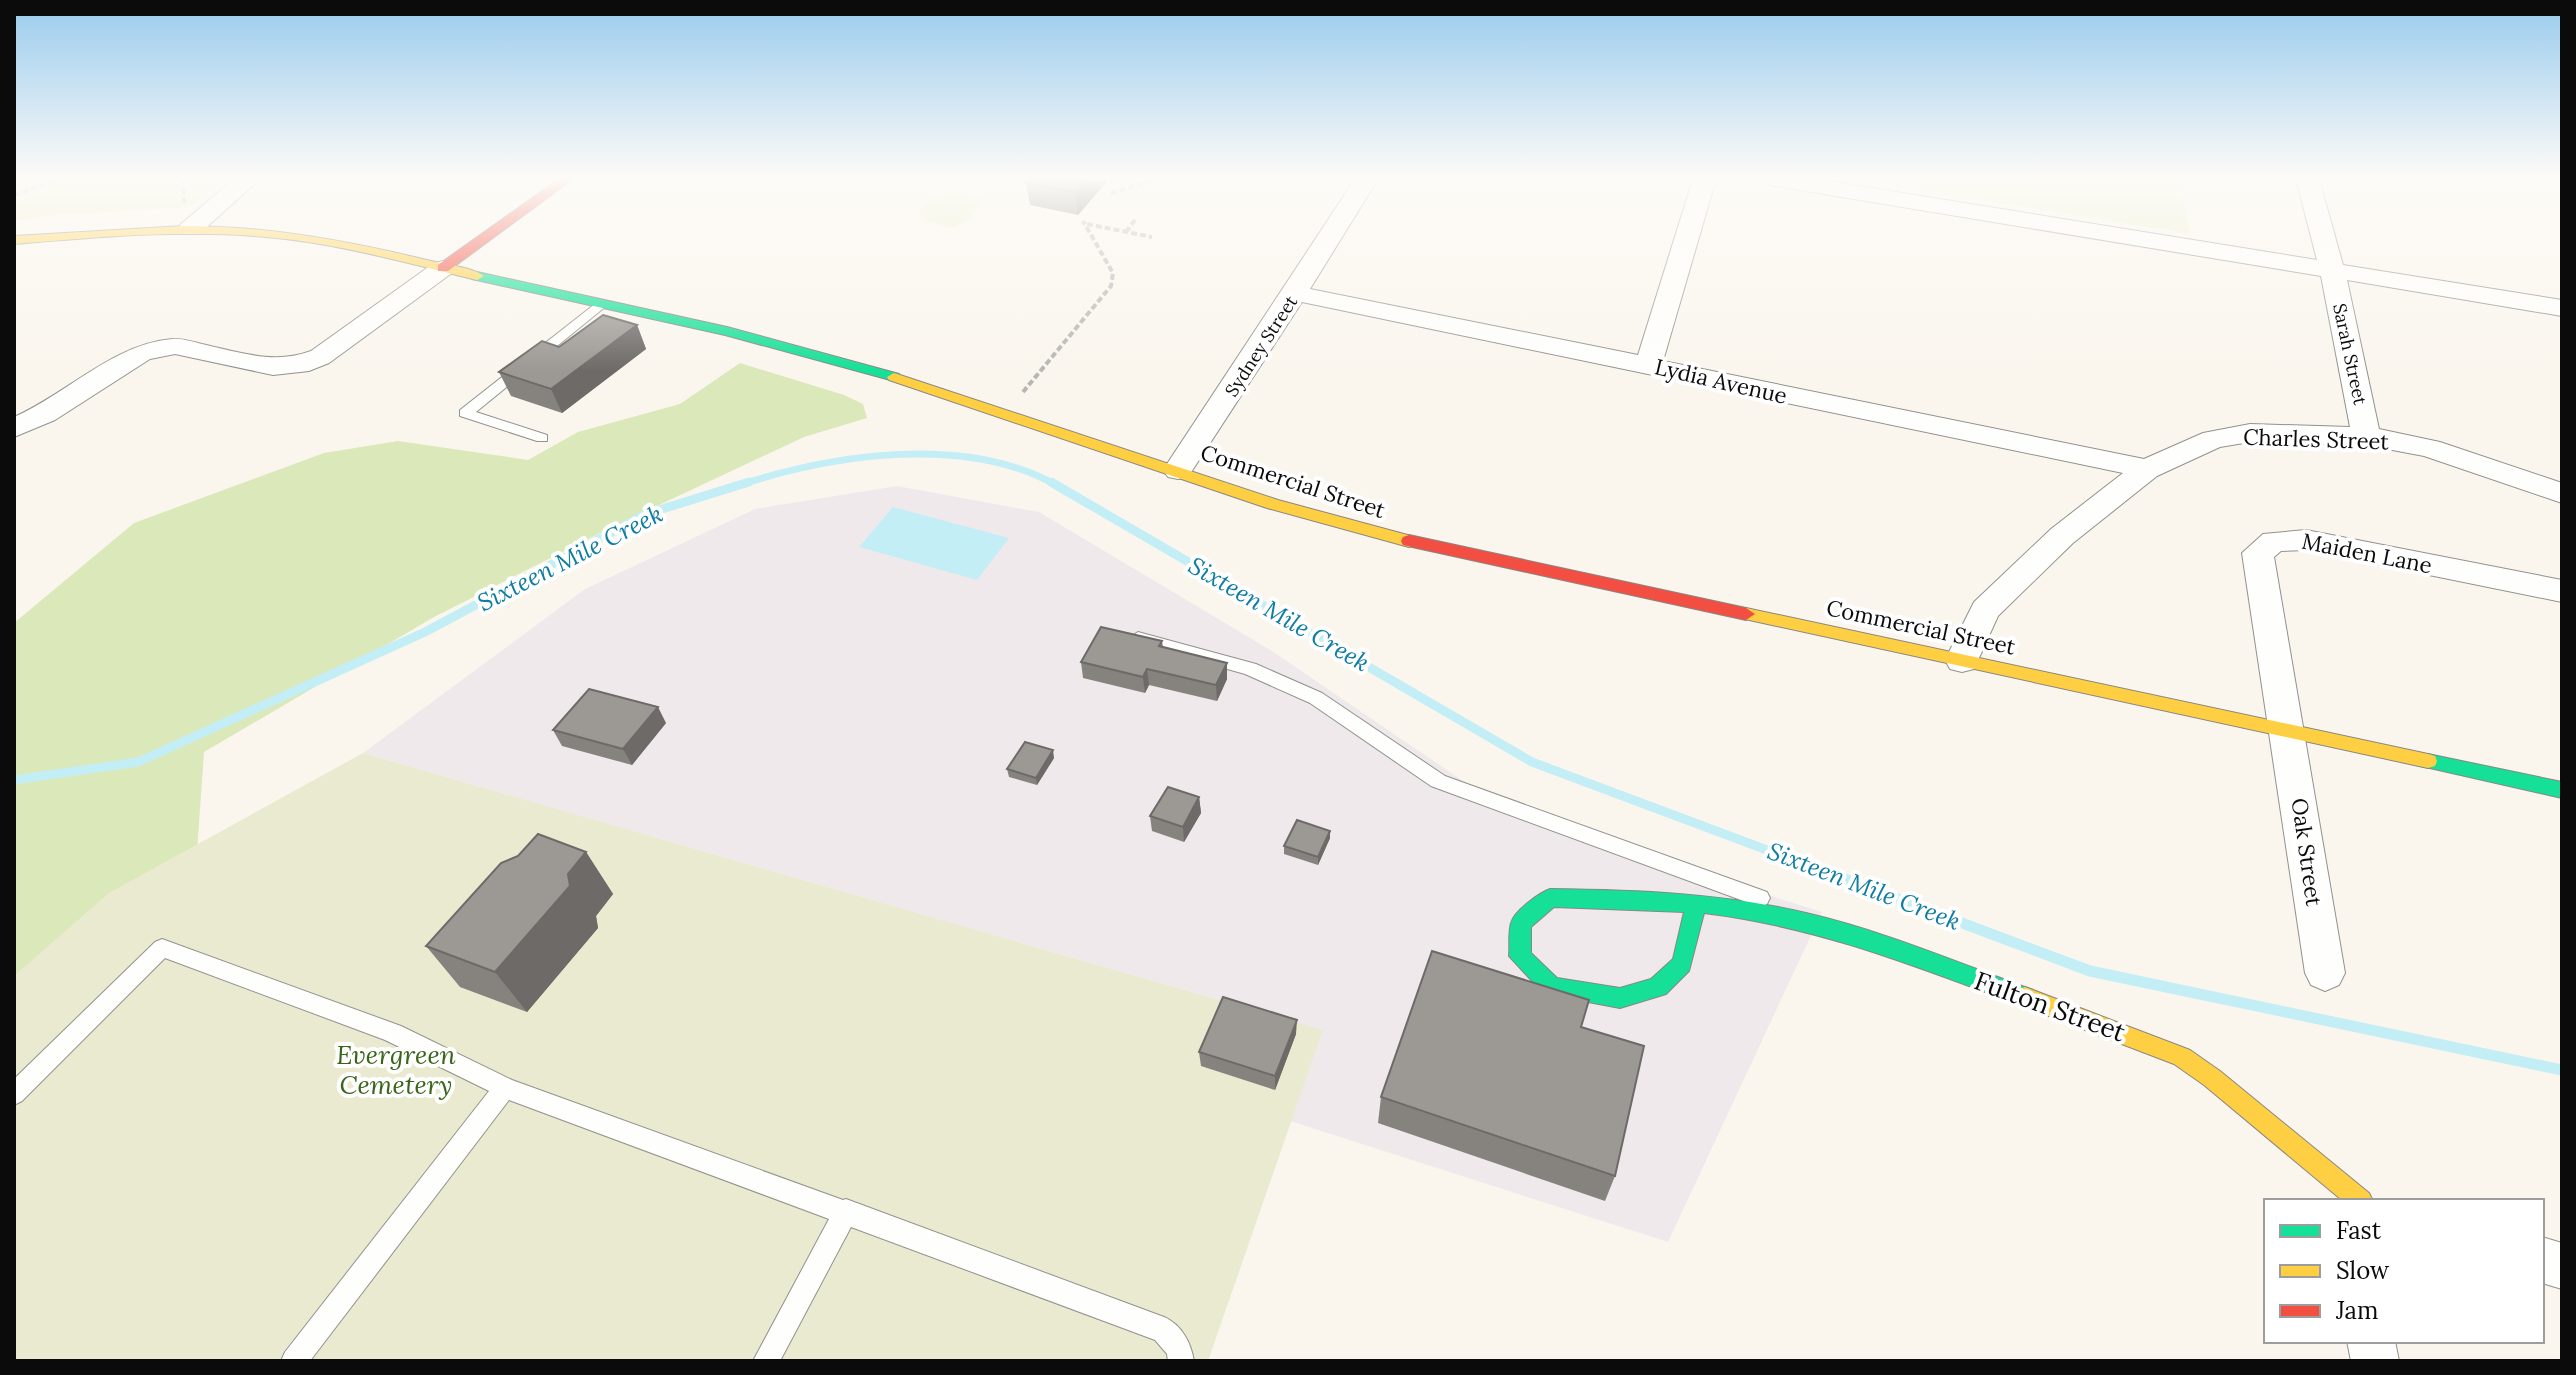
<svg xmlns="http://www.w3.org/2000/svg" width="2576" height="1375" font-family="Lora,serif">
	<style>
		.industrial { fill: #f0e9ec }
		.green { fill: #e8f0cc }
		.forest { fill: #dbe8ba }
		.cemetery { fill: #eaead1 }
		.water { fill: #c3eef6 }
		.lines { fill: none; stroke-linecap: round; stroke-linejoin: round }
		.stream-far2 { stroke: #c3eef6; stroke-width: 7 }
		.stream-far1 { stroke: #c3eef6; stroke-width: 9 }
		.stream { stroke: #c3eef6; stroke-width: 11 }
		.lane-casing { stroke: #93918d; stroke-width: 2 }
		.street-casing { stroke: #93918d; stroke-width: 2 }
		.fast-casing { stroke: #898784; stroke-width: 2 }
		.slow-casing { stroke: #898784; stroke-width: 2 }
		.jam-casing { stroke: #898784; stroke-width: 2 }
		.path { stroke: #b7b6b5; stroke-width: 4; stroke-dasharray: 6 3; stroke-linecap: butt }
		.lane { fill: #fefefc; fill-rule: evenodd }
		.street { fill: #fefefc; fill-rule: evenodd }
		.fast { fill: #16e098; fill-rule: evenodd }
		.slow { fill: #ffcf43; fill-rule: evenodd }
		.jam { fill: #f24e42; fill-rule: evenodd }
		.wall { fill: #86837f }
		.shaded-wall { fill: #6d6a68 }
		.building { fill: #9c9894; stroke: #6d6a68; stroke-width: 2 }
		.labels { text-anchor: middle; dominant-baseline: central; stroke-width: 8; stroke-linejoin: round; paint-order: stroke }
		.far-street-label { font-size: 18px; fill: #0b0b0b; stroke: #fff }
		.street-label { font-size: 22px; fill: #0b0b0b; stroke: #fff }
		.water-label { font-size: 24px; font-style: italic; fill: #0f7da2; stroke: #fff }
		.near-street-label { font-size: 26px; fill: #0b0b0b; stroke: #fff }
		.near-park-label { font-size: 26px; font-style: italic; fill: #376519; stroke: #fff }
	</style>
	<rect width="100%" height="100%" fill="#faf6ee"/>
	<path class="industrial" d="M897 486 1039 512 1272 651 1513 815 1822 912 1668 1242 1290 1121 1322 1030 363 753 585 589 755 509Z"/>
	<g class="green">
		<path d="M14 179H225L190 207 56 215 14 221Z"/>
		<path d="M1854 179H2179L2190 234Z"/>
		<path d="M952 188 985 198 971 219 953 228 924 221 919 211 932 197Z"/>
	</g>
	<path class="forest" d="M740 363 844 395 863 404 867 418 804 437 608 529 434 617 204 752 195 880 14 1062V623L134 523 324 453 398 441 528 460 578 432 680 404Z"/>
	<path class="cemetery" d="M363 753 1323 1030 1208 1361H14V976L109 893Z"/>
	<path class="water" d="M893 507 1009 538 977 580 859 547Z"/>
	<g class="lines">
		<path class="stream-far2" d="M743 484C836 454 965 435 1054 484"/>
		<g class="stream-far1">
			<path d="M1051 482 1532 762 1831 874"/>
			<path d="M14 780 138 762 425 632 646 514 749 482"/>
		</g>
		<path class="stream" d="M1826 872 2090 971 2562 1070"/>
		<g class="lane-casing">
			<g id="lane">
				<path d="M600 300 605 301V307L476 412 547 435V441H537L460 416V410Z"/>
				<path d="M1138 632 1256 664 1322 693 1445 776 1767 892 1770 898 1767 904 1760 907 1431 786 1310 703 1245 674 1132 642 1129 638Z"/>
				<path d="M162 939 401 1026 512 1080 843 1200 846 1199 1164 1317C1182 1325 1191 1343 1194 1361H1168L1167 1354 1155 1340 851 1227 780 1361H753L829 1219 509 1100 310 1361H281L285 1352 489 1091 385 1040 165 958 22 1101 14 1105V1079L155 942Z"/>
			</g>
		</g>
		<g class="street-casing">
			<g id="street">
				<path d="M234 179H260L199 234H181L178 229 181 224Z"/>
				<path d="M1355 179H1378L1310 289 1638 355 1693 179H1716L1663 361 2144 459 2203 433 2250 424 2350 427 2321 276 1775 186 1767 184 1763 179H1816L2317 260 2296 179H2319L2343 265 2562 300V316L2347 280 2379 429 2440 442 2562 483V503L2424 456 2366 445 2250 442 2220 447 2157 476 2073 543 1998 616 1974 669 1962 672 1950 669 1945 660 1974 602 2051 529 2123 473 1302 302 1188 477 1178 479 1168 477 1163 470Z"/>
				<path d="M443 261 452 263 455 268 452 273 329 363 309 371 273 375 175 354 150 359 55 420 14 437V417C67 394 113 344 172 339 182 338 193 342 202 344 239 352 274 365 311 351L434 263Z"/>
				<path d="M2306 530 2562 580V602L2306 550 2281 551 2274 557 2345 973 2339 985 2325 991 2311 985 2305 973 2242 553 2263 534Z"/>
				<path d="M2542 1237 2562 1243V1289L2542 1283Z"/>
				<path d="M2347 1341H2395L2399 1361H2351Z"/>
			</g>
		</g>
		<g class="fast-casing">
			<g id="fast">
				<path d="M477 272 727 327 899 374 901 377 894 381 725 335 472 279V273Z"/>
				<path d="M2428 754 2562 782V798L2421 766 2419 761 2421 756Z"/>
				<path d="M1550 889C1636 890 1722 893 1806 913 1884 931 1958 963 2033 990L2036 997 2033 1004 2025 1007C1917 967 1819 927 1704 913L1689 971 1666 994 1620 1008 1551 995 1543 993 1509 956C1510 946 1508 933 1511 923 1514 911 1539 893 1550 889ZM1554 907 1684 912 1673 959 1651 979 1620 988 1557 978 1531 953V927Z"/>
			</g>
		</g>
		<g class="slow-casing">
			<g id="slow">
				<path d="M183 226C268 226 349 241 431 261 447 265 471 267 484 276L477 280C407 263 337 243 266 237 182 229 98 237 14 244V236Z"/>
				<path d="M894 373 1278 500 1415 537 1417 541 1409 547 1267 508 889 380 887 377Z"/>
				<path d="M1746 608 2428 754 2435 756 2437 761 2435 766 2428 768 1740 618 1737 614Z"/>
				<path d="M2025 987 2190 1050 2220 1071 2369 1193 2373 1201H2343L2204 1085 2174 1064 2017 1004 2014 997 2017 990Z"/>
			</g>
		</g>
		<g class="jam-casing">
			<g id="jam">
				<path d="M559 179H573L448 271H438V265Z"/>
				<path d="M1409 535 1746 608 1755 614 1746 620 1403 545 1401 541 1403 537Z"/>
			</g>
		</g>
		<g class="path">
			<path d="M183 179 184 203"/>
			<path d="M1111 193 1157 179"/>
			<path d="M14 195 59 179"/>
			<path d="M1087 224 1152 237"/>
			<path d="M1126 232 1135 220"/>
			<path d="M1023 392 1111 286 1113 273 1083 221"/>
		</g>
		<use href="#lane" class="lane"/>
		<use href="#street" class="street"/>
		<use href="#fast" class="fast"/>
		<use href="#slow" class="slow"/>
		<use href="#jam" class="jam"/>
	</g>
	<g class="wall">
		<path d="M1030 179H1109L1078 215 1030 205 1026 183Z"/>
		<path d="M637 325 646 349 562 413 511 396 499 372Z"/>
		<path d="M1162 641 1163 647 1227 663V679L1217 701 1149 685 1145 693 1083 678 1081 662Z"/>
		<path d="M666 723 632 765 562 746 553 730Z"/>
		<path d="M1054 758 1037 785 1009 777 1007 769Z"/>
		<path d="M1199 797 1201 813 1184 842 1152 831 1150 816Z"/>
		<path d="M1330 838 1318 865 1284 854V846Z"/>
		<path d="M586 852 613 894 596 916 598 928 527 1012 460 987 426 946Z"/>
		<path d="M1581 1027 1615 1176 1605 1201 1378 1123 1381 1097Z"/>
		<path d="M1296 1034 1275 1090 1201 1066 1199 1052Z"/>
	</g>
	<g class="shaded-wall">
		<path d="M1087 179H1109L1078 215 1075 192Z"/>
		<path d="M637 325 646 349 562 413 551 389Z"/>
		<path d="M1227 663V679L1217 701 1216 685Z"/>
		<path d="M1147 669 1149 685 1145 693 1143 677Z"/>
		<path d="M658 707 666 723 632 765 623 749Z"/>
		<path d="M1053 750 1054 758 1037 785 1036 778Z"/>
		<path d="M1199 797 1201 813 1184 842 1183 827Z"/>
		<path d="M1330 831V838L1318 865V857Z"/>
		<path d="M586 852 613 894 596 916 598 928 527 1012 495 972Z"/>
		<path d="M1297 1020 1296 1034 1275 1090V1076Z"/>
	</g>
	<g class="building">
		<path d="M1030 179H1087L1075 192 1026 183Z"/>
		<path d="M603 315 637 325 551 389 499 372 542 341 559 347Z"/>
		<path d="M1101 627 1162 641 1159 646 1227 663 1216 685 1147 669 1143 677 1081 662Z"/>
		<path d="M589 689 658 707 623 749 553 730Z"/>
		<path d="M1025 742 1053 750 1036 778 1007 769Z"/>
		<path d="M1168 787 1199 797 1183 827 1150 816Z"/>
		<path d="M1297 820 1330 831 1318 857 1284 846Z"/>
		<path d="M538 834 586 852 568 874 570 886 495 972 426 946 501 863 518 856Z"/>
		<path d="M1432 951 1589 1000 1581 1027 1644 1046 1615 1176 1381 1097Z"/>
		<path d="M1223 997 1297 1020 1275 1076 1199 1052Z"/>
	</g>
	<linearGradient id="sky" x2="0" y2="1"><stop stop-color="#99cbee"/><stop offset="0.48" stop-color="#fdfbf7"/><stop offset="1" stop-color="#fdfbf7" stop-opacity="0"/></linearGradient>
	<rect width="2576" height="371" fill="url(#sky)"/>
	<g class="labels">
		<g class="far-street-label">
			<text transform="translate(1261 346) rotate(-57)">Sydney Street</text>
			<text transform="translate(2350 354) rotate(78)">Sarah Street</text>
		</g>
		<g class="street-label">
			<text transform="translate(1721 381) rotate(13)">Lydia Avenue</text>
			<text transform="translate(2316 439) rotate(2)">Charles Street</text>
			<text transform="translate(1293 481) rotate(18)">Commercial Street</text>
			<text transform="translate(2367 553) rotate(11)">Maiden Lane</text>
			<text transform="translate(1921 627) rotate(12)">Commercial Street</text>
			<text transform="translate(2307 852) rotate(82)">Oak Street</text>
		</g>
		<g class="water-label">
			<text transform="translate(570 558) rotate(-27)">Sixteen Mile Creek</text>
			<text transform="translate(1279 614) rotate(30)">Sixteen Mile Creek</text>
			<text transform="translate(1864 886) rotate(21)">Sixteen Mile Creek</text>
		</g>
		<g class="near-street-label">
			<text transform="translate(2050 1006) rotate(20)">Fulton Street</text>
		</g>
		<g class="near-park-label">
			<text x="396" y="1054">Evergreen<tspan x="396" dy="30">Cemetery</tspan></text>
		</g>
	</g>
	<rect width="2576" height="1375" fill="none" stroke="#0b0b0b" stroke-width="32"/>
	<rect x="2264" y="1199" width="280" height="144" fill="#ffffff" stroke="#9d9d9d" stroke-width="2"/>
	<rect x="2280" y="1225" width="40" height="12" fill="#16e098" stroke="#9d9d9d" stroke-width="2"/>
	<text x="2336" y="1239" font-size="24" fill="#0b0b0b">Fast</text>
	<rect x="2280" y="1265" width="40" height="12" fill="#ffcf43" stroke="#9d9d9d" stroke-width="2"/>
	<text x="2336" y="1279" font-size="24" fill="#0b0b0b">Slow</text>
	<rect x="2280" y="1305" width="40" height="12" fill="#f24e42" stroke="#9d9d9d" stroke-width="2"/>
	<text x="2336" y="1319" font-size="24" fill="#0b0b0b">Jam</text>
</svg>
